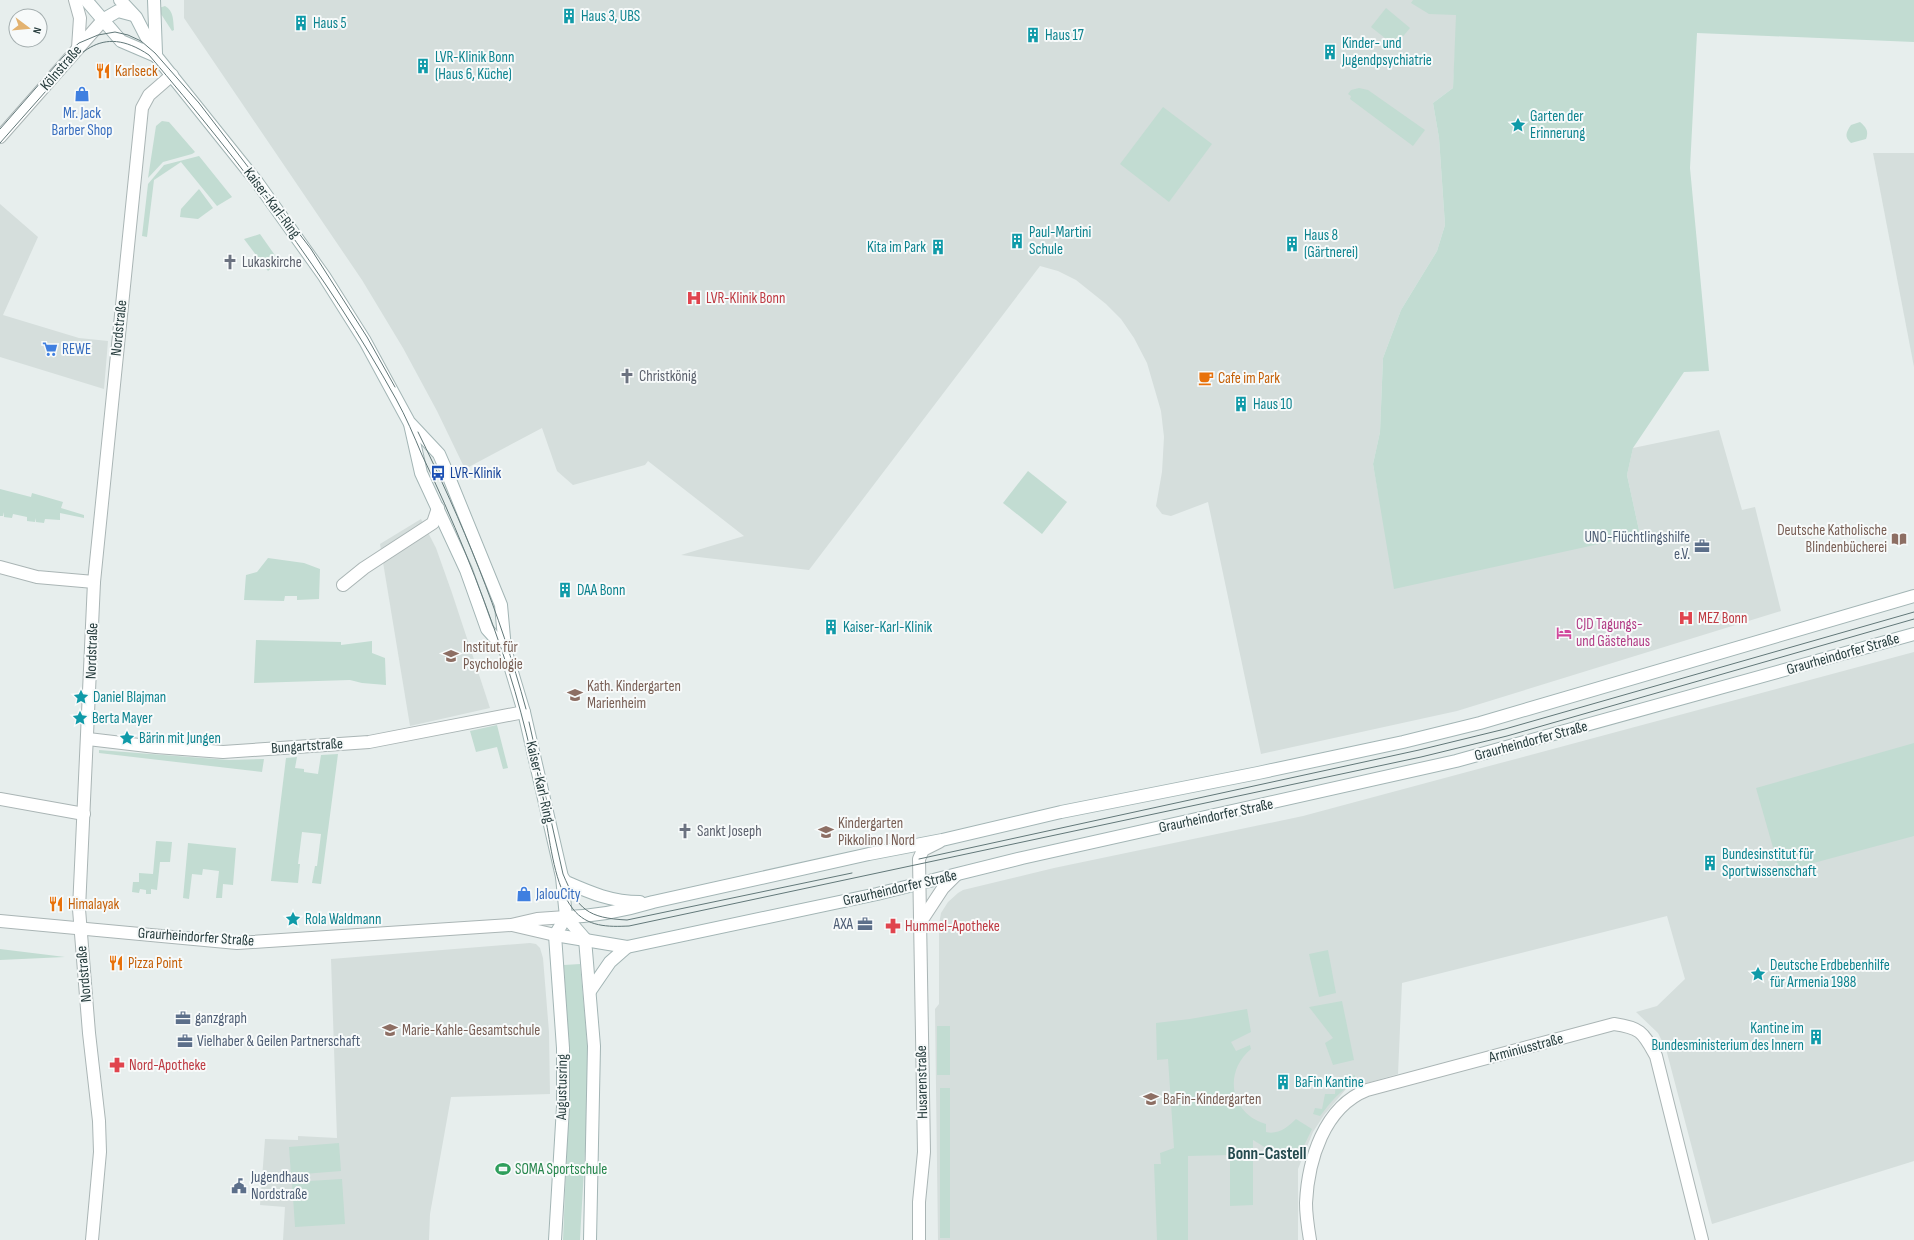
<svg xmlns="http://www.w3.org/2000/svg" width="1914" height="1240" font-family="'Sofia Sans Condensed',sans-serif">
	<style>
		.built { fill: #d5dedc }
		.green { fill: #c2dcd2 }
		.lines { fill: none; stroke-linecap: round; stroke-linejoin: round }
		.minor-casing { stroke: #aab5b5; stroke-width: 14 }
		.tertiary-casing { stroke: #aab5b5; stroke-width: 14 }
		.secondary-casing { stroke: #a3b5b5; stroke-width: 14 }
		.minor { stroke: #fff; stroke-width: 12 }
		.tertiary { stroke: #fff; stroke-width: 12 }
		.secondary { stroke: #fff; stroke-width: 12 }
		.tram { stroke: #627879; stroke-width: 1 }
		.labels { text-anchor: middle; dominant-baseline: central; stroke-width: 4; stroke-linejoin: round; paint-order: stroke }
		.culture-label { font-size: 15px; fill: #0d838f; stroke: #f7fafa; text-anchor: start }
		.street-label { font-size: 15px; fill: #273d3e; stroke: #f7fafa }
		.food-label { font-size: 15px; fill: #c56008; stroke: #f7fafa; text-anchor: start }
		.shop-label { font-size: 15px; fill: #366cbe; stroke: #f7fafa; text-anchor: start }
		.worship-label { font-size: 15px; fill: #5b616d; stroke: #f7fafa; text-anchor: start }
		.health-label { font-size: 15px; fill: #be3a42; stroke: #f7fafa; text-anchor: start }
		.transit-label { font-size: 15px; fill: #164399; stroke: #f7fafa; text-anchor: start }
		.education-label { font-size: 15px; fill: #785e54; stroke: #f7fafa; text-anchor: start }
		.service-label { font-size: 15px; fill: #4e5e75; stroke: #f7fafa; text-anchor: start }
		.hotel-label { font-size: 15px; fill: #b23c85; stroke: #f7fafa; text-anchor: start }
		.leisure-label { font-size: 15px; fill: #27864d; stroke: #f7fafa; text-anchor: start }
		.quarter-label { font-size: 17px; font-weight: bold; fill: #254b4f; stroke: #f7fafa }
	</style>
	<rect width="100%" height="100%" fill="#e7eeed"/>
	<g class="built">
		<path d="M184 0H1458L1453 88 1433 103 1439 138 1445 225 1437 251 1401 310 1383 358 1380 432 1373 464 1378 492 1640 535 1627 475 1633 448 1719 430 1742 510 1755 507 1781 611 1457 711 1261 754 1208 502 1171 516 1162 514 1156 506 1162 472 1164 437 1161 411 1147 363 1134 338 1121 319 1106 304 1076 280 1058 271 1040 266 809 570 681 555 744 536 648 461 645 465 573 485 557 471 542 428 465 469 437 411 403 348 362 280 184 18Z"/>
		<path d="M1873 153H1914V367Z"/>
		<path d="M0 204 38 237 3 315 79 338 108 341 104 389 0 357Z"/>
		<path d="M421 519 436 548 452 593 490 708 410 726 380 544Z"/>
		<path d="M1914 652V1161L1712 1224 1666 1049 1658 1033 1636 1012 1657 1006 1685 979 1667 916 1402 983 1398 1074 1346 1089 1324 1115 1313 1132 1298 1169V1240H938L935 1009 939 1004V924L941 913 948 902 958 893 963 890 1054 868 1303 816Z"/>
		<path d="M530 943 536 944 540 948 543 958 549 1032 550 1094 451 1097 430 1214 429 1240H283L285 1207 260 1205 265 1139 298 1140V1136L337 1138 331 959Z"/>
	</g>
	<g class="green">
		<path d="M1413 0H1914V42L1697 33 1690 168 1709 371 1684 372 1633 448 1627 475 1640 535 1394 589 1373 464 1380 432 1383 358 1401 310 1437 251 1445 225 1439 138 1433 103 1453 88 1456 15 1429 14 1411 3Z"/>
		<path d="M165 6C174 11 173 20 174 30L172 31 161 14 159 8Z"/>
		<path d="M1386 8 1410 28 1395 46 1371 27Z"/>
		<path d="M1359 88 1368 90 1425 130 1413 146 1350 99 1351 96 1348 94 1351 90Z"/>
		<path d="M1163 107 1212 144 1169 202 1120 164Z"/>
		<path d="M162 121 169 122 195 152 192 154 163 162 148 178 156 126Z"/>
		<path d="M1860 122C1866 127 1869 131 1866 139L1851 143C1844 137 1846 132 1851 125Z"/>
		<path d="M199 156 232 197 217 206 181 162 154 180 147 237 142 236 148 184 164 165Z"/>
		<path d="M199 189 213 208 198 219 180 217 181 209Z"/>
		<path d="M260 234 279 261 268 271 244 239Z"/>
		<path d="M1028 471 1067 502 1042 534 1003 503Z"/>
		<path d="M0 489 31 497 32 493 63 502 61 508 84 515V518L60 513V520L45 519 44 523 36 522V518L35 522 27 521V517L13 514 12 518 4 517V512L3 516H0Z"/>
		<path d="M268 558 304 563 320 569 319 599 297 600V596H285L284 601 244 600 246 575 257 572Z"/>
		<path d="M256 640 341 642V645L372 641V653L385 658 386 685 362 683 350 680 254 683Z"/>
		<path d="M497 725 508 768 503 769 497 747 476 752 470 731Z"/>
		<path d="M1914 743V836L1780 872 1756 788Z"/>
		<path d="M99 750 229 760 264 759 262 772 99 753Z"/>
		<path d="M338 754 321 884 312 883 315 866H317L321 834 302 832 298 864H300L298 883 271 881 286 758 297 757 295 768 304 769V772L318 774 321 755Z"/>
		<path d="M156 841 172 842 170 862H160L157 890 151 889V894H146V890L140 889 139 893 132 892 133 882H139V873L153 874Z"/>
		<path d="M188 843 236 848 233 885 223 884 222 898H216L219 871 203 869 202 875 192 874 189 899 183 898Z"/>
		<path d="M0 949 65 957 0 960Z"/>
		<path d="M1328 950 1336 993 1319 997 1309 954Z"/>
		<path d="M580 964C583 1000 588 1037 588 1073 587 1129 583 1184 580 1240H563L570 1071 564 965Z"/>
		<path d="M1342 1001 1354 1060 1333 1065 1325 1043 1333 1038 1309 1007Z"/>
		<path d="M1247 1009 1251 1032 1231 1042 1236 1051 1250 1045 1251 1049C1223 1072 1230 1114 1266 1124V1132C1278 1135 1288 1127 1296 1119L1312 1129 1301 1152 1297 1156 1290 1149 1266 1148 1253 1140V1205L1230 1206V1155L1188 1156V1240H1157L1154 1164H1161L1160 1153 1174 1148 1168 1059 1157 1060 1156 1023 1190 1019Z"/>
		<rect x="937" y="1026" width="13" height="49"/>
		<path d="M1355 1075V1083C1339 1091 1331 1102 1320 1116L1313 1114 1315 1108 1322 1109 1325 1094H1335L1336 1079Z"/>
		<rect x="940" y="1088" width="10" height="150"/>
		<path d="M339 1143 341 1171 291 1175 289 1147Z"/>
		<path d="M342 1179 345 1224 295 1227 292 1182Z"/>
	</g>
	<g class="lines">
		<g class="minor-casing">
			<g id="minor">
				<path d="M0 567 37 577 94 582"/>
				<path d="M343 585 364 568 433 523 438 508"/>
				<path d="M88 739 156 747 223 752 369 742 524 712"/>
				<path d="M0 799 84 814"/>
				<path d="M920 923 943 888 956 875"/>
				<path d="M92 1240 100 1152 99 1121 89 1033 79 909 94 582 142 108 149 95 172 75"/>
				<path d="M919 1240V1202L924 1152 919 859 923 850 939 842"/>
				<path d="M1310 1240C1308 1228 1306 1215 1306 1203 1308 1160 1324 1107 1367 1090L1614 1024C1642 1028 1643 1033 1656 1056L1702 1240"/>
			</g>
		</g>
		<g class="tertiary-casing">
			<g id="tertiary">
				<path d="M75 0 80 18 78 48"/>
				<path d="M0 137 104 19"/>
				<path d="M0 921 237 943 511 925 537 919 566 917"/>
				<path d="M512 925 555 935"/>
			</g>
		</g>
		<g class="secondary-casing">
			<g id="secondary">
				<path d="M86 0 121 41 156 56"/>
				<path d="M120 0 136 17 156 56 257 182 324 276 365 341 409 422 439 454 446 470 501 605 505 649 524 712 562 877 566 917 555 935"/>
				<path d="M154 0 156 53"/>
				<path d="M104 19 118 11 133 15"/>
				<path d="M410 424 421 473 466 570 487 629 505 649"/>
				<path d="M562 877 566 882C591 893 612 902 640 902"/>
				<path d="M566 917C597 916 623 911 653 902L869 854 942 840 1061 812 1258 773 1403 742 1480 723 1914 596"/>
				<path d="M566 917 585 939"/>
				<path d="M555 935 627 947 877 894 1022 858 1456 761 1914 634"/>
				<path d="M555 935 563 1048V1107L555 1240"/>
				<path d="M585 939 594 1046 590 1240"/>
				<path d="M590 991 610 962 627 947"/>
			</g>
		</g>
		<use href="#minor" class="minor"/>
		<use href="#tertiary" class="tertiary"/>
		<use href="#secondary" class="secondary"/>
		<g class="tram">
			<path d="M0 129 63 57 79 43 98 35 115 32 128 35 141 41 155 53 199 103 311 249 367 337 395 387"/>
			<path d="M0 143C15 126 31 108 46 91 77 55 100 22 149 55 241 163 327 275 396 399 406 417 414 436 422 455 453 519 479 584 502 651 521 705 533 760 545 816 551 845 554 885 573 909 587 927 608 927 629 926L1421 757 1507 736 1914 619"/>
			<path d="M418 432C462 521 500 613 526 709"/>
			<path d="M529 722 563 874C578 910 588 918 627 920L852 873"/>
			<path d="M919 859 1419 750 1505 729 1914 612"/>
		</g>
	</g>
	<defs>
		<g id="building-bare" transform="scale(1.2)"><path d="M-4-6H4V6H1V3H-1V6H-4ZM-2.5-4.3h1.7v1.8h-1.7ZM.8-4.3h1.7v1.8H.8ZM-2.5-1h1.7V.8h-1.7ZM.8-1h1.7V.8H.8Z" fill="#0f9aa8" stroke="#f7fafa" stroke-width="2.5" paint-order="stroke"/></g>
		<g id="restaurant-bare" transform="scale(1.2)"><path d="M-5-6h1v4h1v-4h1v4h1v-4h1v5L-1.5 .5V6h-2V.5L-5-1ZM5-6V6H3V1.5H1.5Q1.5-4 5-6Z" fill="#e8710a" stroke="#f7fafa" stroke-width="2.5" paint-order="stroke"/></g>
		<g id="shop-bare" transform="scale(1.2)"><path d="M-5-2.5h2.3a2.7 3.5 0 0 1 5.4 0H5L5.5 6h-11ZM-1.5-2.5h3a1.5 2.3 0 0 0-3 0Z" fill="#3f7fe0" stroke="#f7fafa" stroke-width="2.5" paint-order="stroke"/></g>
		<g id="sight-bare" transform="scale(1.2)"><path d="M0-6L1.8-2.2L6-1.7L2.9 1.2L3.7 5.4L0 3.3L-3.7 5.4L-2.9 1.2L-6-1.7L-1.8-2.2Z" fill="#0f9aa8" stroke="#f7fafa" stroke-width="2.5" paint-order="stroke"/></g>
		<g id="church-bare" transform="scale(1.2)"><path d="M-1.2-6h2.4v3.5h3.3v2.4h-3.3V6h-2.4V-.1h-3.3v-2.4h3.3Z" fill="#6b7280" stroke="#f7fafa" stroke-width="2.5" paint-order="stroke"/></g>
		<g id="hospital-bare" transform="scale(1.2)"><path d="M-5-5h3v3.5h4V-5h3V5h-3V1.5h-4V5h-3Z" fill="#e0444e" stroke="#f7fafa" stroke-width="2.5" paint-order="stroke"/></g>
		<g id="supermarket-bare" transform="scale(1.2)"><path d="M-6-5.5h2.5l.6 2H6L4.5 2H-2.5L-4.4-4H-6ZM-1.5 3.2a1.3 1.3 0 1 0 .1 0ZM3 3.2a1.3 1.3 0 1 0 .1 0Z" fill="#3f7fe0" stroke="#f7fafa" stroke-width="2.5" paint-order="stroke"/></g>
		<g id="cafe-bare" transform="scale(1.2)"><path d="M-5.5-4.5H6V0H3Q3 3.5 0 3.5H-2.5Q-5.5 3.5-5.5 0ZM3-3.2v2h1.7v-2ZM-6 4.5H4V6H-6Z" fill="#e8710a" stroke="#f7fafa" stroke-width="2.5" paint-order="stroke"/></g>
		<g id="bus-bare" transform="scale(1.2)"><path d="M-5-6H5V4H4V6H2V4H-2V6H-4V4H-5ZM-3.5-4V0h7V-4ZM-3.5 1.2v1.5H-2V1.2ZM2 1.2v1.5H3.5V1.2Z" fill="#1a4fb4" stroke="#f7fafa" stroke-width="2.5" paint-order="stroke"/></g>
		<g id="library-bare" transform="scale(1.2)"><path d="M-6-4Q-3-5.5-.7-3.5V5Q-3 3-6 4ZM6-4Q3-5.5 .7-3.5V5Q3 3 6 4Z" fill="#8d6e63" stroke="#f7fafa" stroke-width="2.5" paint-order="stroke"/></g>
		<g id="office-bare" transform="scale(1.2)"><path d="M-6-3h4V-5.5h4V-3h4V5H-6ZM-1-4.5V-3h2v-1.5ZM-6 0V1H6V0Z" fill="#5c6f8a" stroke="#f7fafa" stroke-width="2.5" paint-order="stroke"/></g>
		<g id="hotel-bare" transform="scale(1.2)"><path d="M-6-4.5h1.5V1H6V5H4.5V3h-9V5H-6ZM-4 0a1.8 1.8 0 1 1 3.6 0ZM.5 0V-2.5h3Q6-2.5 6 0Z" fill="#d1479c" stroke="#f7fafa" stroke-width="2.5" paint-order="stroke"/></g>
		<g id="university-bare" transform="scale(1.2)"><path d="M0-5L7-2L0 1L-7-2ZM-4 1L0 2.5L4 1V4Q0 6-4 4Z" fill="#8d6e63" stroke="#f7fafa" stroke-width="2.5" paint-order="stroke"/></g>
		<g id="school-bare" transform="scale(1.2)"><path d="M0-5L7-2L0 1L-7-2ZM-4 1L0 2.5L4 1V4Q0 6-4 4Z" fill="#8d6e63" stroke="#f7fafa" stroke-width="2.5" paint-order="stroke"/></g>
		<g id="pharmacy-bare" transform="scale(1.2)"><path d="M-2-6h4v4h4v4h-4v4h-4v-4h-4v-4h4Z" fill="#e0444e" stroke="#f7fafa" stroke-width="2.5" paint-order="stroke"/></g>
		<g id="stadium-bare" transform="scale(1.2)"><path d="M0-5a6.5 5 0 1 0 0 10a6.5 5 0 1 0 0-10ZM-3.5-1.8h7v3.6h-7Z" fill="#2e9e5b" stroke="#f7fafa" stroke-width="2.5" paint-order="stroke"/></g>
		<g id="civic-bare" transform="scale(1.2)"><path d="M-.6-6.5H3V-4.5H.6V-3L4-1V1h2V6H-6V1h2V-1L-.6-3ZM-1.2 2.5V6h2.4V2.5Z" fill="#5c6f8a" stroke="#f7fafa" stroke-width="2.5" paint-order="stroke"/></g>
	</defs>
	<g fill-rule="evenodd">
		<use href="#building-bare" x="569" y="16"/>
		<use href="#building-bare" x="301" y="23"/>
		<use href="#building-bare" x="1033" y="35"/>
		<use href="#building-bare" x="1330" y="52"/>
		<use href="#building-bare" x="423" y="66"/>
		<use href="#restaurant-bare" x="103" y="71"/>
		<use href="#shop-bare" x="82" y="94"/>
		<use href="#sight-bare" x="1518" y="125"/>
		<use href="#building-bare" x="1017" y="241"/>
		<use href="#building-bare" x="1292" y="244"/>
		<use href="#building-bare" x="938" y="247"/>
		<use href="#church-bare" x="230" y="262"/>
		<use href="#hospital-bare" x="694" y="298"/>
		<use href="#supermarket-bare" x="50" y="349"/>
		<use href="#church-bare" x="627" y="376"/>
		<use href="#cafe-bare" x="1206" y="378"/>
		<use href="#building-bare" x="1241" y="404"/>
		<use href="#bus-bare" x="438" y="473"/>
		<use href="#library-bare" x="1899" y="539"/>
		<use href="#office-bare" x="1702" y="546"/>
		<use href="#building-bare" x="565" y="590"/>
		<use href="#hospital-bare" x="1686" y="618"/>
		<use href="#building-bare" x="831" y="627"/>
		<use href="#hotel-bare" x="1564" y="633"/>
		<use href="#university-bare" x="451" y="656"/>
		<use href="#school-bare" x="575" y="695"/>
		<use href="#sight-bare" x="81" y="697"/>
		<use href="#sight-bare" x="80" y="718"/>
		<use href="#sight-bare" x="127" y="738"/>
		<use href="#church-bare" x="685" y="831"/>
		<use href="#school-bare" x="826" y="832"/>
		<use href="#building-bare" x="1710" y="863"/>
		<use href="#shop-bare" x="524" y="894"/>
		<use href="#restaurant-bare" x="56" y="904"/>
		<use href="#sight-bare" x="293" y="919"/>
		<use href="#office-bare" x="865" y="924"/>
		<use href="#pharmacy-bare" x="893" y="926"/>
		<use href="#restaurant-bare" x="116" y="963"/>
		<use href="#sight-bare" x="1758" y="974"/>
		<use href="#office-bare" x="183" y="1018"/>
		<use href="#school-bare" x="390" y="1030"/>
		<use href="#building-bare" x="1816" y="1037"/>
		<use href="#office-bare" x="185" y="1041"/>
		<use href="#pharmacy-bare" x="117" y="1065"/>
		<use href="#building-bare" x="1283" y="1082"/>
		<use href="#school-bare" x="1151" y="1099"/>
		<use href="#stadium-bare" x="503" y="1169"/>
		<use href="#civic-bare" x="239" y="1186"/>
	</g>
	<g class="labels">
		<g class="culture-label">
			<text x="581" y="16">Haus 3, UBS</text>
			<text x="313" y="23">Haus 5</text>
			<text x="1045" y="35">Haus 17</text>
			<text x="1342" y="43">Kinder- und<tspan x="1342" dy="17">Jugendpsychiatrie</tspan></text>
			<text x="435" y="57">LVR-Klinik Bonn<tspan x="435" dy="17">(Haus 6, Küche)</tspan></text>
			<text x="1530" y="116">Garten der<tspan x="1530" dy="17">Erinnerung</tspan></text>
			<text x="1029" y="232">Paul-Martini<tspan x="1029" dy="17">Schule</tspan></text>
			<text x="1304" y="235">Haus 8<tspan x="1304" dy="17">(Gärtnerei)</tspan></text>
			<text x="926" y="247" text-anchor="end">Kita im Park</text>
			<text x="1253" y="404">Haus 10</text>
			<text x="577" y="590">DAA Bonn</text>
			<text x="843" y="627">Kaiser-Karl-Klinik</text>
			<text x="93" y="697">Daniel Blajman</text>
			<text x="92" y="718">Berta Mayer</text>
			<text x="139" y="738">Bärin mit Jungen</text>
			<text x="1722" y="854">Bundesinstitut für<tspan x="1722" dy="17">Sportwissenschaft</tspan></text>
			<text x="305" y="919">Rola Waldmann</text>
			<text x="1770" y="965">Deutsche Erdbebenhilfe<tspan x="1770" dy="17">für Armenia 1988</tspan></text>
			<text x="1804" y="1028" text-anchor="end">Kantine im<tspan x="1804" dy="17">Bundesministerium des Innern</tspan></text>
			<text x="1295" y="1082">BaFin Kantine</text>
		</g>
		<g class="street-label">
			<text transform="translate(61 68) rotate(-49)">Kölnstraße</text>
			<text transform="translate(272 203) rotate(53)">Kaiser-Karl-Ring</text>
			<text transform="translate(119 328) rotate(-84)">Nordstraße</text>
			<text transform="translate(92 651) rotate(-88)">Nordstraße</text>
			<text transform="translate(1843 654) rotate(-16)">Graurheindorfer Straße</text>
			<text transform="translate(1531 741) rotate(-15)">Graurheindorfer Straße</text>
			<text transform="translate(307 746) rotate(-4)">Bungartstraße</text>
			<text transform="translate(540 782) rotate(77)">Kaiser-Karl-Ring</text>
			<text transform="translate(1216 816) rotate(-12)">Graurheindorfer Straße</text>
			<text transform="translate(900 888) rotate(-13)">Graurheindorfer Straße</text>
			<text transform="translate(196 937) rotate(4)">Graurheindorfer Straße</text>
			<text transform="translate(84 974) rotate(-95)">Nordstraße</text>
			<text transform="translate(1526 1048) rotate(-15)">Arminiusstraße</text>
			<text transform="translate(922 1082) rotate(-91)">Husarenstraße</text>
			<text transform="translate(562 1087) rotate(-89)">Augustusring</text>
		</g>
		<g class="food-label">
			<text x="115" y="71">Karlseck</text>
			<text x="1218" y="378">Cafe im Park</text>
			<text x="68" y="904">Himalayak</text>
			<text x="128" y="963">Pizza Point</text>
		</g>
		<g class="shop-label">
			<text x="82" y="113" text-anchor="middle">Mr. Jack<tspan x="82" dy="17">Barber Shop</tspan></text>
			<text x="62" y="349">REWE</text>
			<text x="536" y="894">JalouCity</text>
		</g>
		<g class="worship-label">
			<text x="242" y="262">Lukaskirche</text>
			<text x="639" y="376">Christkönig</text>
			<text x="697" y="831">Sankt Joseph</text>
		</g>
		<g class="health-label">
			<text x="706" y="298">LVR-Klinik Bonn</text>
			<text x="1698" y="618">MEZ Bonn</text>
			<text x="905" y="926">Hummel-Apotheke</text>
			<text x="129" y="1065">Nord-Apotheke</text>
		</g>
		<g class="transit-label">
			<text x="450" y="473">LVR-Klinik</text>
		</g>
		<g class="education-label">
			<text x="1887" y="530" text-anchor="end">Deutsche Katholische<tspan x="1887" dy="17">Blindenbücherei</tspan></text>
			<text x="463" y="647">Institut für<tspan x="463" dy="17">Psychologie</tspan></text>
			<text x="587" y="686">Kath. Kindergarten<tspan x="587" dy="17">Marienheim</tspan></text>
			<text x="838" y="823">Kindergarten<tspan x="838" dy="17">Pikkolino I Nord</tspan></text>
			<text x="402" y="1030">Marie-Kahle-Gesamtschule</text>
			<text x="1163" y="1099">BaFin-Kindergarten</text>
		</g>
		<g class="service-label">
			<text x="1690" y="537" text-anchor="end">UNO-Flüchtlingshilfe<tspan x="1690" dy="17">e.V.</tspan></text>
			<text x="853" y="924" text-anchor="end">AXA</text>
			<text x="195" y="1018">ganzgraph</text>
			<text x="197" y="1041">Vielhaber &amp; Geilen Partnerschaft</text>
			<text x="251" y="1177">Jugendhaus<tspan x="251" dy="17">Nordstraße</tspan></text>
		</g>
		<g class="hotel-label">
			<text x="1576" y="624">CJD Tagungs-<tspan x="1576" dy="17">und Gästehaus</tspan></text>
		</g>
		<g class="leisure-label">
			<text x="515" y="1169">SOMA Sportschule</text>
		</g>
		<g class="quarter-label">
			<text x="1267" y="1154">Bonn-Castell</text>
		</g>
	</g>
	<g transform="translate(28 28) rotate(106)"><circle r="19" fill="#f7fafa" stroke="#a4aeaf"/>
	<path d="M0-3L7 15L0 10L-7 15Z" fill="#e3b26f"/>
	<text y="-6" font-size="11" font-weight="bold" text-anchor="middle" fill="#273d3e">N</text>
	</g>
</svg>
